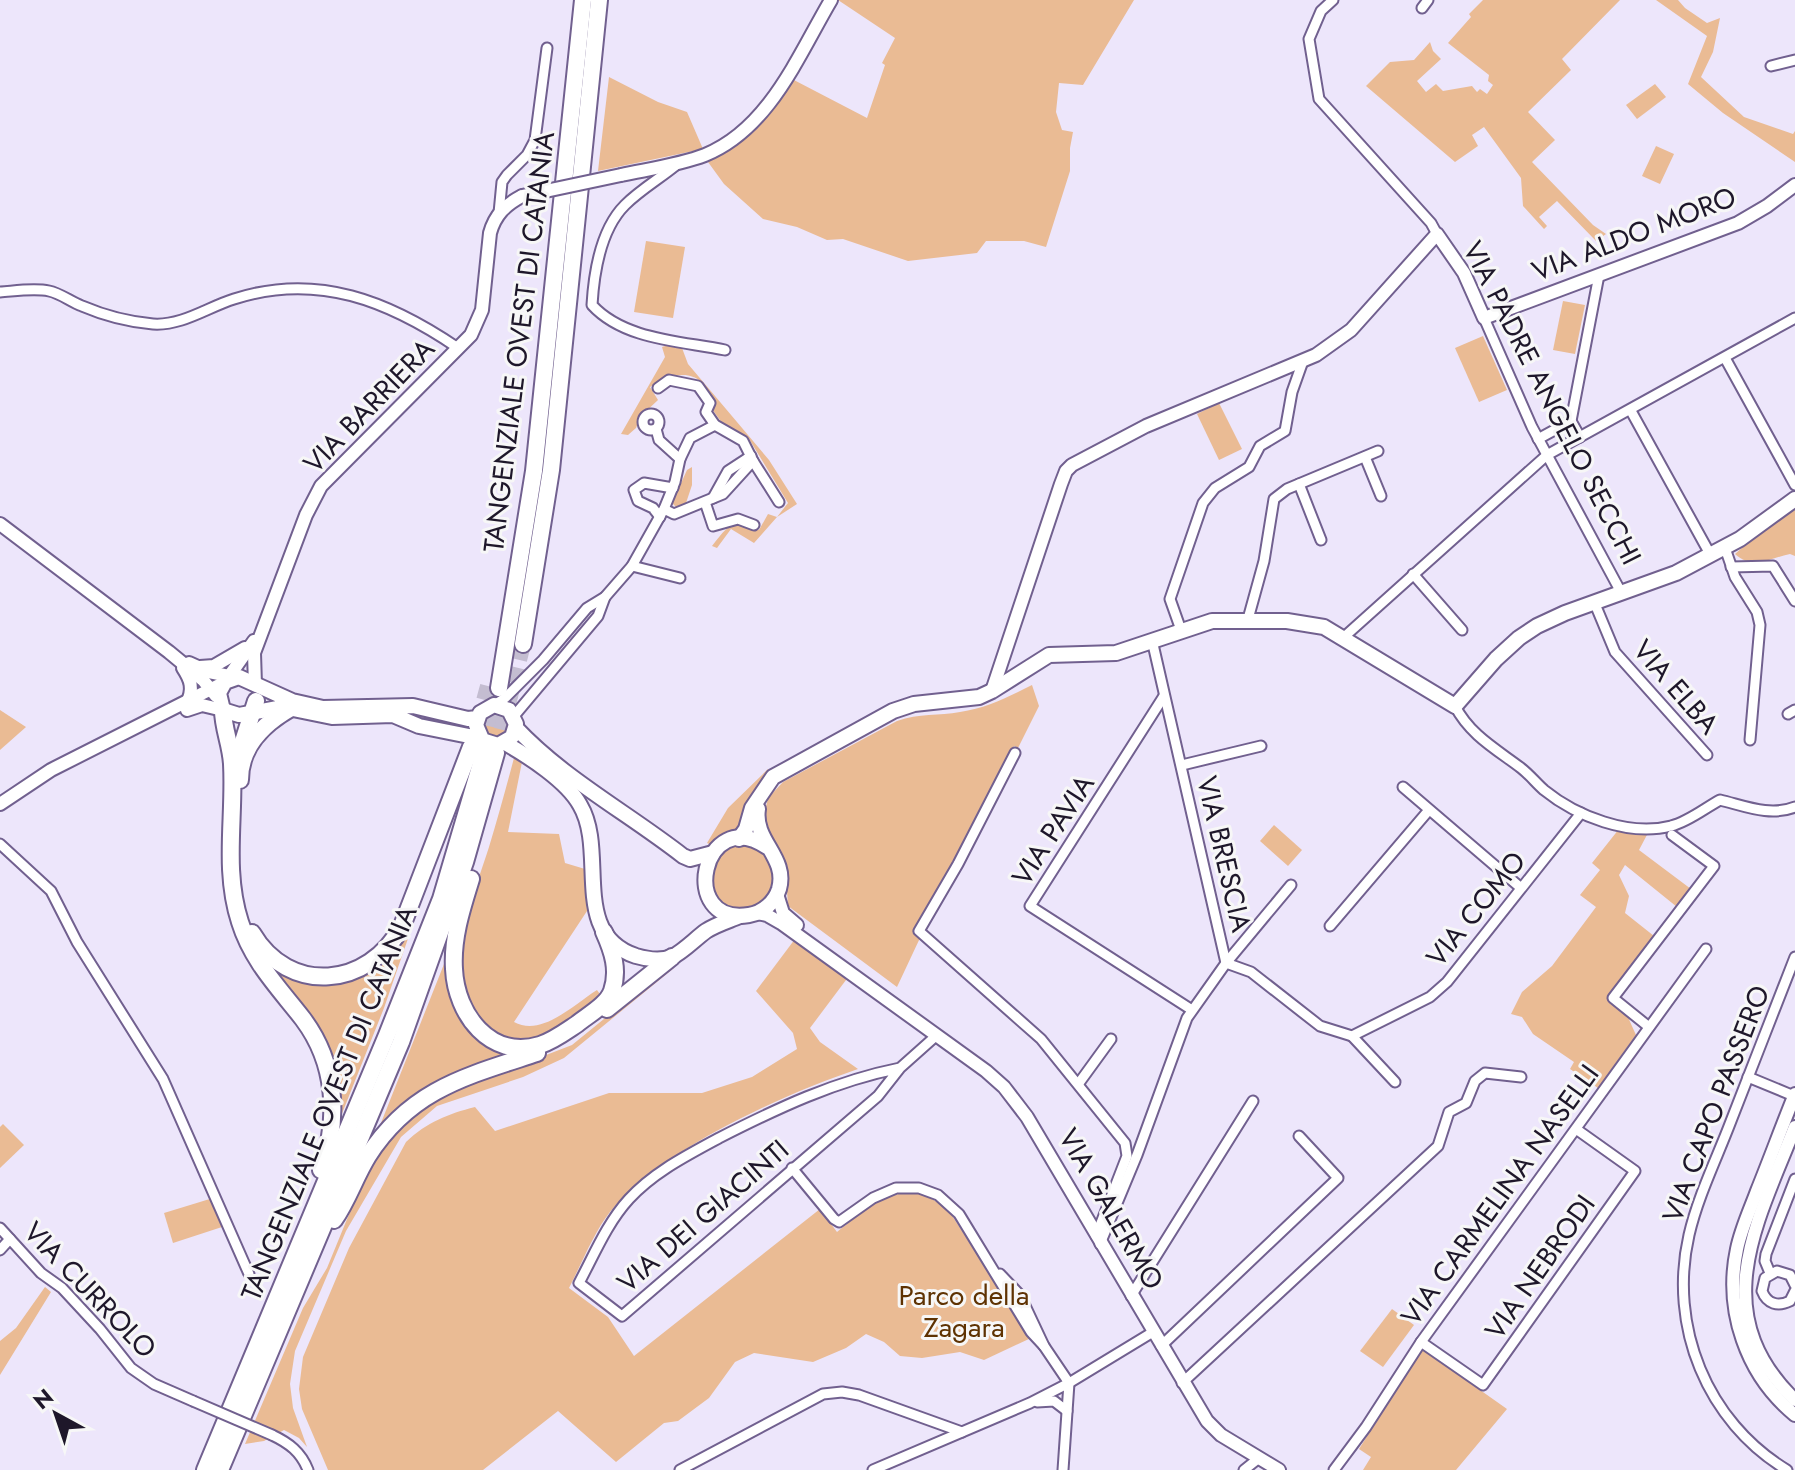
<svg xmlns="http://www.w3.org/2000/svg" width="1795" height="1470" font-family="Jost,sans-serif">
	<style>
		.green { fill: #eabb94 }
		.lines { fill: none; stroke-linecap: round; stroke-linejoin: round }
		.highway-tunnel { stroke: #c4bdd1; stroke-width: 16; stroke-dasharray: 16 8; stroke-linecap: butt }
		.street-casing { stroke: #71608f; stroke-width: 13 }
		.secondary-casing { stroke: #71608f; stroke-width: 16 }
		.primary-casing { stroke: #71608f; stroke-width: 18 }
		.highway-casing { stroke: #71608f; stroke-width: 20 }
		.street { stroke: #fff; stroke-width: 9 }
		.secondary { stroke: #fff; stroke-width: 12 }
		.primary { stroke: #fff; stroke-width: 14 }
		.highway { stroke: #fff; stroke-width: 16 }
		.street-bridge-casing { stroke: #71608f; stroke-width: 13; stroke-linecap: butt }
		.secondary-bridge-casing { stroke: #71608f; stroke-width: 16; stroke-linecap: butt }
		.street-bridge { stroke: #fff; stroke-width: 9 }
		.secondary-bridge { stroke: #fff; stroke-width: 12 }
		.labels { text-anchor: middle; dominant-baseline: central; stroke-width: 6; stroke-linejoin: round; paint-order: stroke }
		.street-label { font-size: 28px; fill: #1e172a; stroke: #f7f7f7 }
		.park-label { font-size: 28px; fill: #5e3202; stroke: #f7f7f7 }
	</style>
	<rect width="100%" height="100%" fill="#ede6fb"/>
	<g class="green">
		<path d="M838 0H1134L1083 85 1059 83 1056 112 1062 130 1073 132 1070 148V171L1046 247 1024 241H986L977 253 908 261 843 239 827 240 797 227 763 219 724 184 708 162C756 136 764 125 792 79L867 118 885 65 882 63 895 38Z"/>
		<path d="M1483 0H1620L1562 59 1571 70 1528 112 1555 140 1532 162 1593 225 1606 234 1596 241 1557 201 1539 217 1547 226 1544 229 1523 206 1521 178 1484 127 1472 135 1478 146 1455 162 1366 86 1390 62 1414 60 1430 42 1433 51 1441 59 1417 81 1426 92 1436 84 1443 91 1472 86 1477 92 1480 89 1487 94 1493 85 1488 81 1489 75 1448 43 1471 17 1469 14Z"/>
		<path d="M1656 0H1678L1685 8 1707 23 1720 18 1713 52 1701 77 1744 117 1793 134 1795 131V162L1723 113 1688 84 1707 36Z"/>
		<path d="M609 77 658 102 687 112 703 149 598 171Z"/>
		<path d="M1655 84 1666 97 1637 119 1626 105Z"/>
		<path d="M1656 146 1674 154 1660 184 1642 176Z"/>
		<path d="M646 241 685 247 673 318 634 312Z"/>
		<path d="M1563 301 1585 305 1575 354 1553 350Z"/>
		<path d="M1483 336 1507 390 1479 402 1455 348Z"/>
		<path d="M675 343 682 348 688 364 769 460 797 504 777 517 754 543 731 529 717 548 712 546C730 523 730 521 759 530L768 514 777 517 788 503 749 439 722 423 712 409 714 405C702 367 678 370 650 387L658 400 641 416 636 428 628 435 621 434 665 357 662 347Z"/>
		<path d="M1219 403 1242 449 1219 460 1197 414Z"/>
		<path d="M692 467V485L685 506 677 508 672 503 687 470Z"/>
		<path d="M1795 506V556L1790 554C1769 558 1754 571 1735 554L1783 512Z"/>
		<path d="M1032 685 1039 706 1018 748 1014 746 962 847 913 930 920 938 897 987 788 906 785 863 767 833 764 815 768 798 783 782 897 721C919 713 939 716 960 712 987 708 1008 697 1032 685Z"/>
		<path d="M0 710 26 727 0 750Z"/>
		<circle cx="496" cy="725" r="11"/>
		<path d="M514 758 522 762 508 832 559 834 565 863 585 869 587 911 514 1022C542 1037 573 1005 597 990L602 997C569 1020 530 1060 490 1029 434 986 472 901 489 847 498 817 506 788 514 758Z"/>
		<path d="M768 769 769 771 750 796 739 832 723 836 711 845 707 843 728 808Z"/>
		<path d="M1274 825 1302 850 1288 866 1260 841Z"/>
		<path d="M1619 829 1649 831 1639 850 1691 889 1677 907 1625 865 1619 875 1629 896 1625 913 1654 936 1608 996V1000L1627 1015 1636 1035 1598 1088 1570 1069 1574 1062 1533 1034 1522 1017 1511 1014 1522 992 1552 966 1596 907 1580 895 1600 870 1592 863Z"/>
		<path d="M738 843 764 851 775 870 772 892 757 908 736 911 713 897 711 860 718 852Z"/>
		<path d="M440 846 384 1008 341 1116 340 1099 267 962 344 981 374 968 396 949Z"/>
		<path d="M795 939 849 976 810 1028 820 1042 858 1069C784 1094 659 1150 610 1212 594 1232 581 1265 569 1288L608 1317 634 1356 820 1209 837 1232C875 1202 909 1171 951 1214L1031 1338 984 1360 960 1352 922 1358 900 1356 884 1342 866 1334 846 1348 813 1362 754 1353 735 1362 709 1398 678 1421 664 1423 616 1462 558 1411 483 1470H328L302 1409 299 1389 303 1357 349 1248 406 1142C427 1122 448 1114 475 1107L495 1131 609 1093H702L752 1077 797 1049 793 1033 756 991Z"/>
		<path d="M446 959C448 986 451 1018 475 1036 485 1044 499 1048 511 1054 493 1060 473 1064 456 1072 426 1085 403 1107 379 1128Z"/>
		<path d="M669 966 674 968 564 1058 523 1077 437 1106 401 1137 346 1231 295 1351 290 1384 293 1408 307 1447 299 1438 284 1430 264 1441 245 1444 303 1308 327 1268 361 1185 384 1145 408 1118 440 1096 572 1045Z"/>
		<path d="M3 1124 24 1145 0 1168V1127Z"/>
		<path d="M213 1198 222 1227 173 1243 164 1213Z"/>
		<path d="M45 1287 51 1292 0 1375V1341L16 1328Z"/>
		<path d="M1392 1309 1414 1325 1383 1367 1360 1351Z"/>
		<path d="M1422 1349 1507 1409 1456 1470H1363L1371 1457 1359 1449Z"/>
	</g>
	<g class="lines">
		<g class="highway-tunnel">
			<path d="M478 723 488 686"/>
			<path d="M485 750 499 688"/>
			<path d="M496 753 523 644"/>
		</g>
		<g class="street-casing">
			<g id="street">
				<path d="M1333 0 1321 11 1309 39 1319 99 1431 223 1437 234"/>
				<path d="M1422 8 1428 0"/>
				<path d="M1771 66 1795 60"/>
				<path d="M675 166C659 179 640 190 625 205 601 229 594 271 592 305 624 340 681 341 725 350"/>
				<path d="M499 213 502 182 507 175 527 155 535 140 547 48"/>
				<path d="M0 292C15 291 34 288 49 291 60 293 71 302 82 306 103 315 130 322 153 324 182 326 208 307 234 299 317 272 389 301 458 348"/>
				<path d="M1484 318 1532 427 1622 594"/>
				<path d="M1725 358 1795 485"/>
				<path d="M658 388 669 380 698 386 710 403 706 412 715 425 743 441 753 461 723 494 674 514 664 509"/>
				<path d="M1631 411 1710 554"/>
				<circle cx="651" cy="422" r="8"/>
				<path d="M1571 421 1599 275"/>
				<path d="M656 429 659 440 680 459"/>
				<path d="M1538 439 1571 421 1580 437"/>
				<path d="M1365 457 1381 496"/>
				<path d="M753 461 779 502"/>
				<path d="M1299 484 1321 540"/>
				<path d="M713 498 728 471 751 456"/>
				<path d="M705 502 713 526 738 519 754 525"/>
				<path d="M660 517 653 508 638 501 634 490 644 483 673 488"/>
				<path d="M1725 548 1735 577 1757 612 1760 625 1750 740"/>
				<path d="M632 566 680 578"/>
				<path d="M1731 567 1773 566 1795 601"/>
				<path d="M1413 574 1462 630"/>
				<path d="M1595 604 1615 652 1707 755"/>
				<path d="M1248 619 1264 561 1274 499 1287 489 1378 451"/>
				<path d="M1181 630 1170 599 1203 503 1215 488 1249 467 1260 446 1285 431 1292 392 1303 361"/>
				<path d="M1344 637 1547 455 1795 318"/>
				<path d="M1152 640 1226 963"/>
				<path d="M1164 696 1030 906 1192 1010"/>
				<path d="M494 705 505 698 543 660 587 608 605 597 632 566 664 509 675 482 680 459 690 438 715 425"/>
				<path d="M1455 706C1470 735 1496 749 1521 768 1530 775 1536 783 1544 790 1576 816 1629 837 1671 826 1688 822 1705 808 1720 800 1745 806 1770 817 1795 807"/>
				<path d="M1788 714 1795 710"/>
				<path d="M514 716 598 616 605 597"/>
				<path d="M1015 753 958 864 919 931 1041 1039 1125 1143 1127 1156 1096 1236"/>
				<path d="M1182 765 1261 746"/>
				<path d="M1403 787 1521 888"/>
				<path d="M0 844 51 891 77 942 163 1079 249 1274"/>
				<path d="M1330 926 1429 810"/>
				<path d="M1226 963 1251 972 1320 1026 1352 1036 1430 997 1447 982 1581 813"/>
				<path d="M1649 1027 1613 998 1714 866 1672 835"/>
				<path d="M1352 1036 1395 1082"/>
				<path d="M900 1068C835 1081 778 1108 719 1138 686 1156 654 1172 629 1199 607 1223 594 1255 579 1283L622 1316 878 1096 900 1068 937 1035"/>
				<path d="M1748 1077 1794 1096"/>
				<path d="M1079 1083 1111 1039"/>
				<path d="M792 1168 834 1219 839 1222 873 1198 896 1188H919L938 1195 959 1214 1031 1332 1044 1346"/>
				<path d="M0 1228 41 1273 62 1288 100 1329 131 1368 154 1384 193 1401"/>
				<path d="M1100 1244 1137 1155 1187 1018 1226 963 1291 885"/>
				<path d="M0 1250 10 1239"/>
				<path d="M1770 1273 1765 1261 1766 1254 1795 1179"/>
				<path d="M1000 1274 1020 1295 1044 1346 1069 1383 1063 1470"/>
				<path d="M1795 1285 1790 1275 1777 1271 1765 1278 1762 1291C1767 1304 1778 1307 1790 1301L1795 1291"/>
				<path d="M1131 1296 1253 1101"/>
				<path d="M1421 1342 1483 1385 1635 1171 1576 1129"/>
				<path d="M1161 1346 1338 1178 1299 1136"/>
				<path d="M1182 1383 1438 1146 1449 1112 1466 1103 1475 1081 1485 1073 1521 1077"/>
				<path d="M1037 1402 1054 1401 1067 1411"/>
				<path d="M272 1435C289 1443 301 1452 308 1470"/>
				<path d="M680 1470 823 1394 842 1392 859 1395 962 1432"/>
				<path d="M873 1470 1030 1403 1069 1383 1153 1332"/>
				<path d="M1244 1470 1259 1458"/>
				<path d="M1334 1470 1366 1427 1421 1342 1706 949"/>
				<path d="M1787 1470C1707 1422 1668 1326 1689 1235 1698 1196 1717 1158 1731 1121 1752 1066 1774 1012 1795 957"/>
			</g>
		</g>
		<g class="secondary-casing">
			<g id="secondary">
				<path d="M621 175C649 169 679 165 705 155 769 129 798 56 831 0"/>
				<path d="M0 524 169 652 203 680 216 696"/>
				<path d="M189 663 209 672 234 677"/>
				<path d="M200 667 214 666 245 648"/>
				<path d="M183 668C191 680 194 689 187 703"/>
				<path d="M255 685 254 653 306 515 321 486 471 335 482 310 490 233C495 215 505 205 522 196"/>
				<path d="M992 691 1061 484 1066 471 1072 465 1146 426 1316 355 1351 330 1437 234 1464 273 1484 318 1738 223 1767 206 1795 185"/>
				<path d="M187 710 202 705 223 710"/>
				<path d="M0 804 51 770 225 682 254 641"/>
				<path d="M777 894 783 913 797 925"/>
				<path d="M757 913 767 915 781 923 986 1071 1004 1087 1027 1117 1207 1421 1221 1435 1279 1470"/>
				<path d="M1795 1094C1782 1126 1770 1159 1757 1191 1750 1210 1741 1229 1737 1249 1724 1310 1746 1375 1795 1415"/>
				<path d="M1795 1127C1757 1223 1705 1313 1795 1400"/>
			</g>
		</g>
		<g class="primary-casing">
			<g id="primary">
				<path d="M477 718 468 719 413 706 323 708 292 701 239 677 225 682 219 693 223 710 239 715 283 707 332 717 393 715 419 726 469 736 498 745 512 737 516 724 509 710 494 705 480 713 476 725 482 739"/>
				<path d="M516 728C564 779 628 813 683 856L690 859 713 853"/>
				<path d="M505 743C528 756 567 781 580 805 608 852 569 934 636 956 646 959 661 961 672 957 684 951 695 939 706 931 717 924 728 921 740 916"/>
				<path d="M758 809C753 841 788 857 779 889 775 902 763 913 749 915 677 927 702 803 767 847"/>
				<path d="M739 839 746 829 752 808 773 777 893 711 914 704 979 697 992 691 1049 655 1116 653 1212 621H1287L1324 627 1455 706 1496 659 1519 638 1537 626 1565 613 1676 573 1740 539 1795 499"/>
			</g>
		</g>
		<g class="highway-casing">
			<g id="highway">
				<path d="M523 644 551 470 599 0"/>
				<path d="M499 688 534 471 583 0"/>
				<path d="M223 710C223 728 231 745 232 764 235 817 223 870 240 922 252 961 279 988 303 1019 336 1063 340 1119 321 1170"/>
				<path d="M241 748 256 701"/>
				<path d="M240 780C240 746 263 724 291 708"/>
				<path d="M471 879C462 908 452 938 454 969 456 1014 490 1060 540 1045 553 1041 565 1032 577 1024 588 1015 607 1005 612 991 619 970 613 952 604 932"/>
				<path d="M252 933C289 996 369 988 402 926L471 747"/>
				<path d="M607 1009 672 957"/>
				<path d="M334 1220C348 1200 355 1177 368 1156 411 1089 467 1076 537 1053"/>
				<path d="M205 1470 387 1035 441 899 485 750"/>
				<path d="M220 1470 401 1042 465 862 496 753"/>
			</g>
		</g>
		<use href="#street" class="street"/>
		<use href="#secondary" class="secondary"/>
		<use href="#primary" class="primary"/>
		<use href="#highway" class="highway"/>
		<g class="street-bridge-casing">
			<path id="street-bridge" d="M193 1401 272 1435"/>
		</g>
		<g class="secondary-bridge-casing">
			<path id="secondary-bridge" d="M522 196 621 175"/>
		</g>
		<use href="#street-bridge" class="street-bridge"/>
		<use href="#secondary-bridge" class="secondary-bridge"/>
	</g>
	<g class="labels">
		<g class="street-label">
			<text transform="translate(1634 234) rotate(-21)">VIA ALDO MORO</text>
			<text transform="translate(519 342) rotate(-83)">TANGENZIALE OVEST DI CATANIA</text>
			<text transform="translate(1552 403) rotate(63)">VIA PADRE ANGELO SECCHI</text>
			<text transform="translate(369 406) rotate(-46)">VIA BARRIERA</text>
			<text transform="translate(1676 687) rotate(49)">VIA ELBA</text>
			<text transform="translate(1053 830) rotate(-57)">VIA PAVIA</text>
			<text transform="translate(1224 854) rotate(77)">VIA BRESCIA</text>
			<text transform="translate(1476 909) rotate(-51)">VIA COMO</text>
			<text transform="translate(329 1103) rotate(-68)">TANGENZIALE OVEST DI CATANIA</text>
			<text transform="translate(1716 1104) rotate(-69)">VIA CAPO PASSERO</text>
			<text transform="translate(1500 1195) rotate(-54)">VIA CARMELINA NASELLI</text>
			<text transform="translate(1111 1209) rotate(60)">VIA GALERMO</text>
			<text transform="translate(703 1216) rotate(-41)">VIA DEI GIACINTI</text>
			<text transform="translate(1540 1267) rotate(-55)">VIA NEBRODI</text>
			<text transform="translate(90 1290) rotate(46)">VIA CURROLO</text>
		</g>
		<g class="park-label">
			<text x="964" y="1295">Parco della<tspan x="964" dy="32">Zagara</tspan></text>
		</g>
	</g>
	<g transform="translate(56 1414) rotate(320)" stroke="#f7f7f7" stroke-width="6" paint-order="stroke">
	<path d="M0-6L14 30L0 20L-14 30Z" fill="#1e172a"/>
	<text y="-12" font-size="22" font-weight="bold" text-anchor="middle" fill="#1e172a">N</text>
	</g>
</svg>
